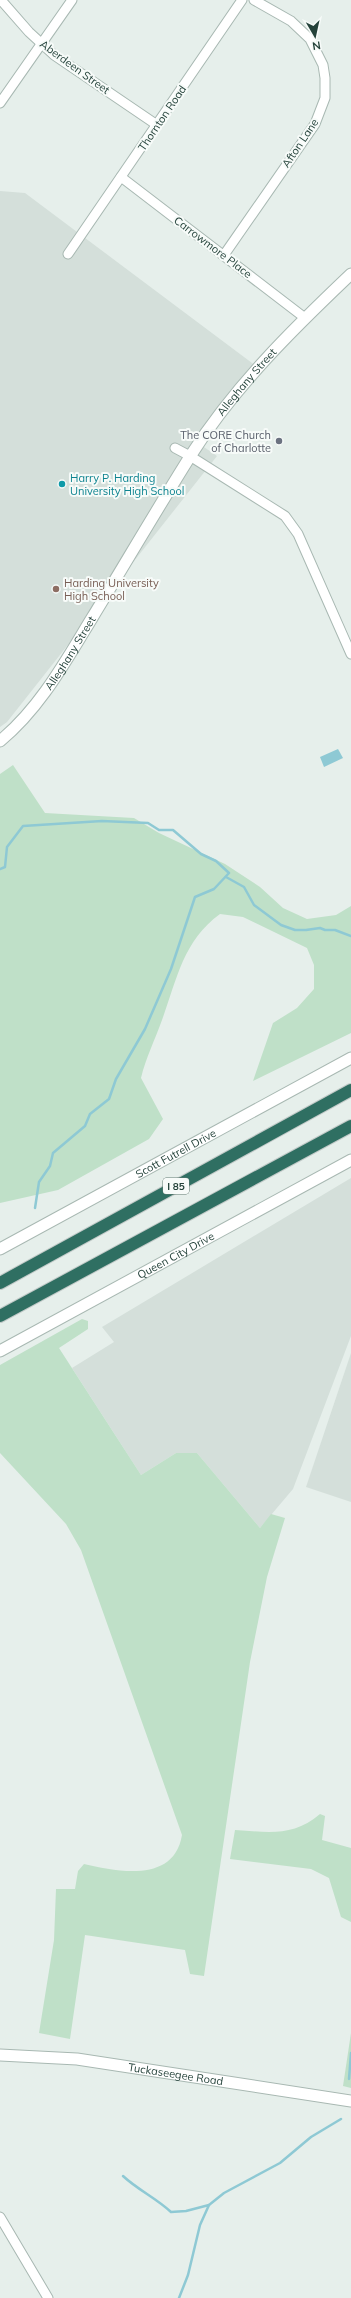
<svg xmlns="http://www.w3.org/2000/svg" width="351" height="2298" font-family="Mulish,sans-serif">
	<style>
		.built { fill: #d4dfda }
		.green { fill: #bfe0c8 }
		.water { fill: #8ec9d4 }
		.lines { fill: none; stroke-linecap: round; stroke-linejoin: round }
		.stream { stroke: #8ec9d4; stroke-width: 2.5 }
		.minor-casing { stroke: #a8b8b2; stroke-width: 11 }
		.tertiary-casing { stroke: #a8b8b2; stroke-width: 13 }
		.motorway-casing { stroke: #c2cac8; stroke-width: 14 }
		.minor { stroke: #fff; stroke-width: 9 }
		.tertiary { stroke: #fff; stroke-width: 11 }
		.motorway { stroke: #2f6f62; stroke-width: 12 }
		.worship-dot { fill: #6b7280; stroke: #f7fbf9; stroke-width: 1.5 }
		.culture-dot { fill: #0f9aa8; stroke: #f7fbf9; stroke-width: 1.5 }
		.education-dot { fill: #8d6e63; stroke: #f7fbf9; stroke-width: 1.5 }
		.labels { text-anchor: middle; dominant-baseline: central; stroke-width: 4; stroke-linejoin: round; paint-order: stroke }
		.shield { fill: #f7fbf9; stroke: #637a73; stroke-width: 1 }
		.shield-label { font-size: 10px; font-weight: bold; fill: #24423a }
		.street-label { font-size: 11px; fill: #24423a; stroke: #f7fbf9 }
		.worship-label { font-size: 11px; fill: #5b616d; stroke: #f7fbf9; text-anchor: end }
		.culture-label { font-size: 11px; fill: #0d838f; stroke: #f7fbf9; text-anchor: start }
		.education-label { font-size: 11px; fill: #785e54; stroke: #f7fbf9; text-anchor: start }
	</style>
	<rect width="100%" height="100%" fill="#e6efeb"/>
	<g class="built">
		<path d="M0 191 25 193 256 366 198 443 217 456 7 722 0 727Z"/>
		<path d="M351 1178V1336L293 1489 260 1528 197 1453H176L141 1475 72 1368 114 1342 102 1327Z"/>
		<path d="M351 1353V1502L306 1487Z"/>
	</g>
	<g class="green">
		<path d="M13 765 45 813 134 818 159 833 225 864 260 887 283 908 307 919 336 915 351 906V1033L253 1081 273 1023 297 1008 314 989V965L307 948 243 917 220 914C183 941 177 979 162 1020 155 1040 146 1057 141 1078L163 1119 149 1139 58 1190 0 1203V774Z"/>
		<path d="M82 1319 88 1321V1329L59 1348 141 1475 176 1453H197L260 1528 271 1514 285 1518 267 1577 250 1662 204 1976 190 1974 185 1950 85 1935 70 2039 39 2033 54 1940 56 1889H75L78 1871 84 1864C119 1872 174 1883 182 1835L81 1550 66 1524 0 1453V1365Z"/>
		<path d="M320 1814 325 1816 322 1840 351 1848V1922L341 1917 329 1878 311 1869 230 1859 235 1830C269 1832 293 1837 320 1814Z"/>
		<path d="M351 2033V2088L343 2086Z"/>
	</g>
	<path class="water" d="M338 749 343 758 324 767 320 757Z"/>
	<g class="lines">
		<g class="stream">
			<path d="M0 869 5 867 7 847 23 826 102 821 148 823 159 830H173L201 854 216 861 229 873 214 889 195 897 171 969 145 1029 116 1079 109 1099 90 1114 85 1126 53 1153 50 1166 39 1182 35 1208"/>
			<path d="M226 877 244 887 254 905 281 925 295 930H306L320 928 325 930H335L351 936"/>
			<path d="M349 2079 351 2053"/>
			<path d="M123 2176C138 2190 156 2198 171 2212L186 2211 209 2205"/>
			<path d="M179 2298 188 2275 200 2225 209 2205 224 2193 280 2163 311 2137 341 2119"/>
		</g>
		<g class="minor-casing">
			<g id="minor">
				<path d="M1 0 29 32 54 55 157 125"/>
				<path d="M0 103 72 0"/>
				<path d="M121 177 305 318"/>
				<path d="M68 254 242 0"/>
				<path d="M224 255 315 124 325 98V78L323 65 310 39 291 21 254 0"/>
				<path d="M175 448 190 456 285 516 298 534 351 654"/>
				<path d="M0 2217 48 2298"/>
			</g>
		</g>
		<g class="tertiary-casing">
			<g id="tertiary">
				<path id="s1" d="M0 741C40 708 65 662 92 618 125 564 157 509 191 455 235 386 292 330 351 274"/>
				<path id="s2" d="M0 1249 351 1058"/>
				<path id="s3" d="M0 1351 351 1160"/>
				<path id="s4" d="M0 2055 77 2059 351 2101"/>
			</g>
		</g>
		<g class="motorway-casing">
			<g id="motorway">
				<path d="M0 1283 351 1090"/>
				<path d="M0 1316 351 1126"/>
			</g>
		</g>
		<use href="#minor" class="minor"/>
		<use href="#tertiary" class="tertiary"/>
		<use href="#motorway" class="motorway"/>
	</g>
	<circle class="worship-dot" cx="279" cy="441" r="4"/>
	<circle class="culture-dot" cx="62" cy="484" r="4"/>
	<circle class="education-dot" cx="56" cy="589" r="4"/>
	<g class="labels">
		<rect class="shield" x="163" y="1178" width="26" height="16" rx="3"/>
		<g class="shield-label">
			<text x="176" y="1186">I 85</text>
		</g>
		<g class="street-label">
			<text transform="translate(75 67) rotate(36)">Aberdeen Street</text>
			<text transform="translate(162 118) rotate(-56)">Thornton Road</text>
			<text transform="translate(300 143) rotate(-56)">Afton Lane</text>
			<text transform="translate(213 247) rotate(37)">Carrowmore Place</text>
			<text stroke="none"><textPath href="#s1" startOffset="437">Alleghany Street</textPath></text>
			<text stroke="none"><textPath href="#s1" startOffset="113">Alleghany Street</textPath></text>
			<text stroke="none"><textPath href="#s2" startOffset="200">Scott Futrell Drive</textPath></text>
			<text stroke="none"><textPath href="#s3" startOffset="200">Queen City Drive</textPath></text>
			<text stroke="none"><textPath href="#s4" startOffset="177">Tuckaseegee Road</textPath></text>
		</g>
		<g class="worship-label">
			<text x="271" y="435">The CORE Church<tspan x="271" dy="13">of Charlotte</tspan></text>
		</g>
		<g class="culture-label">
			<text x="70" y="478">Harry P. Harding<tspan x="70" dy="13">University High School</tspan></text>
		</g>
		<g class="education-label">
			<text x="64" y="583">Harding University<tspan x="64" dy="13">High School</tspan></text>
		</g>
	</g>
	<g transform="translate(315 36) rotate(171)" stroke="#f7fbf9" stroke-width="3" paint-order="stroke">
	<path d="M0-3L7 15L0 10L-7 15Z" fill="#24423a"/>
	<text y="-6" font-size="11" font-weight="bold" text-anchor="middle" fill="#24423a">N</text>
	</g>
</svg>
